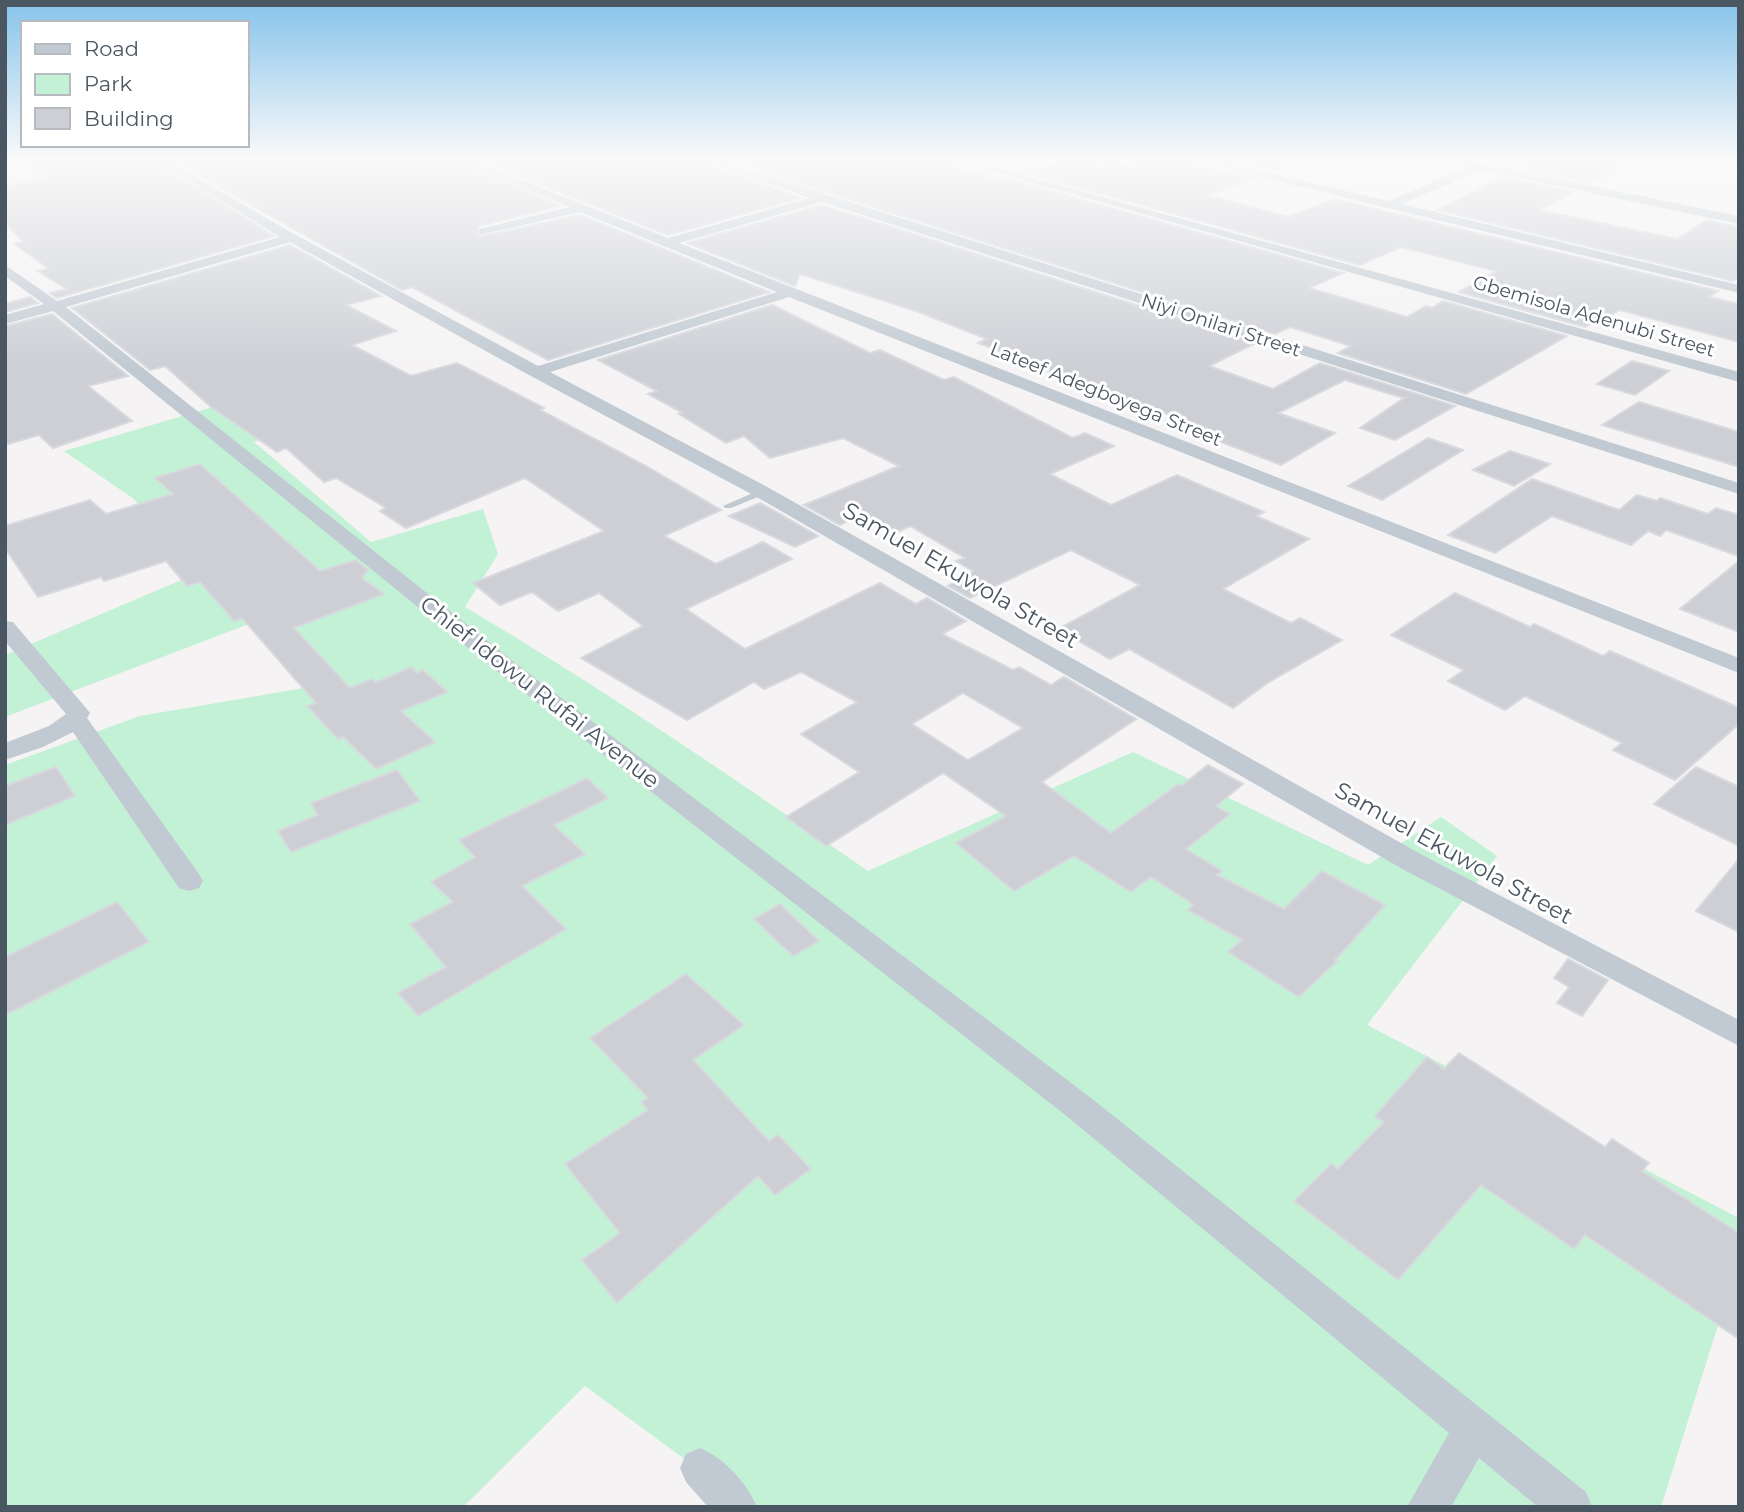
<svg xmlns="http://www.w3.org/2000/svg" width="1744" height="1512" font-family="Montserrat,sans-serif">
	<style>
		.green { fill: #c3f1d5 }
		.building { fill: #cdcfd5; stroke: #d7d9de; stroke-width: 2; fill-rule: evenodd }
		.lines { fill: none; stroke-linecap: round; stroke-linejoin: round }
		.lane { fill: #c1cad2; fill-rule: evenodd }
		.street { fill: #c1cad2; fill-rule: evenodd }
		.labels { text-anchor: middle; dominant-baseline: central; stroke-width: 6; stroke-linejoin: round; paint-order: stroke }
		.far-street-label { font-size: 19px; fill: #4a5661; stroke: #fff }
		.street-label { font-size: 23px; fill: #4a5661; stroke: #fff }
	</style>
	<rect width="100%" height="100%" fill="#f5f3f3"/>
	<path class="green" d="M284 386 338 414 254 442 371 542 483 509 498 554 465 607C604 689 736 780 868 871L1133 752 1368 865 1441 817 1497 856 1367 1025 1739 1218V1258L1661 1507H750L585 1386 463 1507H5V765L140 716 310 687 249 624 5 717V655L193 575 134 499 64 451Z"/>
	<g class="building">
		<path d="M9 159H151L274 236 57 298 50 293 67 289 38 271 49 269 15 244 24 242 5 223V186L49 176Z"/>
		<path d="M192 159H453L561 206 478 226 477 237 580 215 769 292 548 360 412 287 402 290 179 164Z"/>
		<path d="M476 159H696L801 198 668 235Z"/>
		<path d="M722 159H945L960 165V168L979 174 998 179 1004 178 1343 273 1309 288 1407 317 1426 306 1432 308 1443 301 1567 336 1466 394 1338 353 1351 346 1290 327 1275 334Z"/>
		<path d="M1071 159 1100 164 1109 161 1130 167 1131 159H1191L1197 165 1254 178 1207 195 1288 217 1334 199 1718 291 1709 297 1739 304V342L1620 310 1585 327 1459 292 1496 271 1401 247 1360 265 1022 172Z"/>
		<path d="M1221 159H1298L1299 162 1274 171Z"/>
		<path d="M1539 159H1635L1590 183 1520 168Z"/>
		<path d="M1502 177 1573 192 1539 210 1677 239 1707 220 1739 227V277L1733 281 1438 210Z"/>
		<path d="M822 205 1256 343 1209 366 1273 389 1320 363 1455 406 1395 440 1360 428 1404 398 1345 380 1278 413 1335 433 1281 465 1216 440 1225 435 1011 357 1013 356 978 343 987 339 916 311 800 274 795 286 687 243Z"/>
		<path d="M290 245 381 296 346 305 396 331 352 345 411 376 457 363 544 408 540 410 646 466 721 510 664 536 716 564 763 542 792 559 686 609 745 649 880 583 916 604 927 598 966 621 942 634 1013 670 1019 667 1051 685 1064 677 1136 719 1042 782 1111 833 1178 784 1181 786 1208 765 1243 784 1216 806 1230 814 1186 849 1222 871 1217 875 1284 909 1322 871 1385 905 1335 960 1337 961 1299 997 1228 952 1242 940 1188 910 1194 905 1151 877 1131 892 1074 856 1014 891 956 843 1006 816 943 773 826 846 786 817 859 772 801 734 857 702 801 672 764 689 754 682 687 720 581 658 643 626 599 593 558 611 532 592 500 605 473 583 604 531 525 478 406 528 380 511 386 508 336 478 324 482 286 448 277 452 211 407 165 366 150 370 72 308ZM963 693 1023 728 968 760 912 724Z"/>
		<path d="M30 297 38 303 5 312V304Z"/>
		<path d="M772 305 870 353 880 350 944 380 954 377 1073 438 1085 433 1114 446 1050 474 1111 505 1177 475 1264 512 1256 516 1309 539 1223 589 1291 623 1300 618 1342 640 1269 682 1233 708 1129 649 1110 659 1058 629 1140 585 1071 550 970 598 948 586 973 571 956 561 965 558 910 526 896 533 859 515 840 525 804 505 899 466 843 438 770 458 744 436 726 443 679 414 683 413 648 394 657 391 598 360Z"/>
		<path d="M52 314 128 376 88 386 132 421 53 448 39 435 5 445V326Z"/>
		<path d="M1632 361 1669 371 1635 395 1597 384Z"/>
		<path d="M1639 402 1739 432V467L1602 425Z"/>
		<path d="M1428 438 1463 450 1382 500 1348 486Z"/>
		<path d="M1510 451 1550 464 1514 486 1473 470Z"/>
		<path d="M200 464 320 571 356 560 368 570 362 578 384 594 294 628 350 688 372 679 375 683 411 667 417 673 423 670 447 692 401 711 435 742 376 769 343 737 338 739 307 706 316 703 242 618 234 621 200 582 187 586 166 561 104 581 101 577 38 597 5 548V526L90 500 106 514 173 494 155 478Z"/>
		<path d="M1532 479 1619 510 1637 495 1657 501 1660 498 1708 514 1716 508 1739 515V556L1666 530 1660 536 1648 531 1631 545 1552 516 1495 553 1448 535Z"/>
		<path d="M760 503 773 510 818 536 795 547 729 516Z"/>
		<path d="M1739 561V632L1680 609Z"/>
		<path d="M1455 593 1530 627 1534 624 1603 656 1610 651 1739 708V724L1675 780 1613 750 1622 743 1525 696 1505 710 1448 681 1464 670 1391 635Z"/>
		<path d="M56 767 75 796 5 825V786Z"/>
		<path d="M1696 767 1739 787V846L1654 804Z"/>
		<path d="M397 770 420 801 291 852 278 831 318 815 311 803Z"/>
		<path d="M587 778 608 798 554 825 585 854 522 886 566 929 418 1016 398 993 446 967 410 924 453 902 431 882 475 857 459 840Z"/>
		<path d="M1739 859V932L1696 911Z"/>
		<path d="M117 902 149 942 5 1015V957Z"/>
		<path d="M780 904 819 941 793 956 754 919Z"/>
		<path d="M1568 959 1608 980 1582 1016 1557 1003 1569 987 1554 978Z"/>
		<path d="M686 974 744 1025 693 1060 769 1141 778 1135 811 1169 775 1195 758 1176 617 1303 582 1260 620 1233 565 1164 648 1110 641 1102 648 1098 590 1038Z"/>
		<path d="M1459 1053 1605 1147 1612 1139 1649 1163 1642 1171 1739 1233V1339L1585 1235 1574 1249 1481 1185 1398 1280 1294 1201 1331 1164 1338 1169 1384 1122 1375 1116 1427 1057 1444 1069Z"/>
	</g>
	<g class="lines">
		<g class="lane">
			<path d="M179 159H189L165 165 162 163Z"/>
			<path d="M762 489 765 490V494L731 508H725L723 506Z"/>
		</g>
		<g class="street">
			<path d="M153 159H165L296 235 538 366 777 292 580 212 479 235V229L569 207 455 159H469L668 238 810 198 699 159H714L1739 483V494L822 202 679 243 1739 658V673L789 297 550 372 769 488 1426 857 1739 1020V1046L1406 871 755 496 529 375 290 242 66 307 519 666 1091 1098 1586 1492 1592 1507H1538L1479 1458 1451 1507H1407L1449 1433 1069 1118 503 676 53 311 5 324V315L44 304 5 276V265L57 301 280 237Z"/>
			<path d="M948 159H964L1739 372V382Z"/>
			<path d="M1193 159H1211L1389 201 1468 167 1440 159H1460L1739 216V224L1481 170 1402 204 1739 285V293L1198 162Z"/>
			<path d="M1701 159 1739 162V168L1702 161Z"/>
			<path d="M5 621 13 622 86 708 90 713 87 718 199 874 203 881 199 888 189 891 179 888 73 732 43 747 5 760V743L49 726 66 714 5 641Z"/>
			<path d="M700 1448C724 1458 747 1483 757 1507H708L686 1482 680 1468 686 1454Z"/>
		</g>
	</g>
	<linearGradient id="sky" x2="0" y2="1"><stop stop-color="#85c3ea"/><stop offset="0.43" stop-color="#fafafa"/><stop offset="1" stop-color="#fafafa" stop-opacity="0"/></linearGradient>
	<rect width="1744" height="370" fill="url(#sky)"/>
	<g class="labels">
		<g class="far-street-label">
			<text transform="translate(1594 316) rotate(16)">Gbemisola Adenubi Street</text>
			<text transform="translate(1221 325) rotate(18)">Niyi Onilari Street</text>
			<text transform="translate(1106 394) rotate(22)">Lateef Adegboyega Street</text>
		</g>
		<g class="street-label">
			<text transform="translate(961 575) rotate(30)">Samuel Ekuwola Street</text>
			<text transform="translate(540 692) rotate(38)">Chief Idowu Rufai Avenue</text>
			<text transform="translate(1454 853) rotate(29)">Samuel Ekuwola Street</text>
		</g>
	</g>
	<rect width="1744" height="1512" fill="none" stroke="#4a5661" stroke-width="14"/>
	<rect x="21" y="21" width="228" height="126" fill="#ffffff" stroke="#b7bbc0" stroke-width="2"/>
	<rect x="35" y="44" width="35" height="10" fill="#c1cad2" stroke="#b7bbc0" stroke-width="2"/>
	<text x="84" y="56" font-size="21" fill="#4a5661">Road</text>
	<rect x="35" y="74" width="35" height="21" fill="#c3f1d5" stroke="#b7bbc0" stroke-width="2"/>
	<text x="84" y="91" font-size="21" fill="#4a5661">Park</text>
	<rect x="35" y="108" width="35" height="21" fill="#cdcfd5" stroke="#b7bbc0" stroke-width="2"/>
	<text x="84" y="126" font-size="21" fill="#4a5661">Building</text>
</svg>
